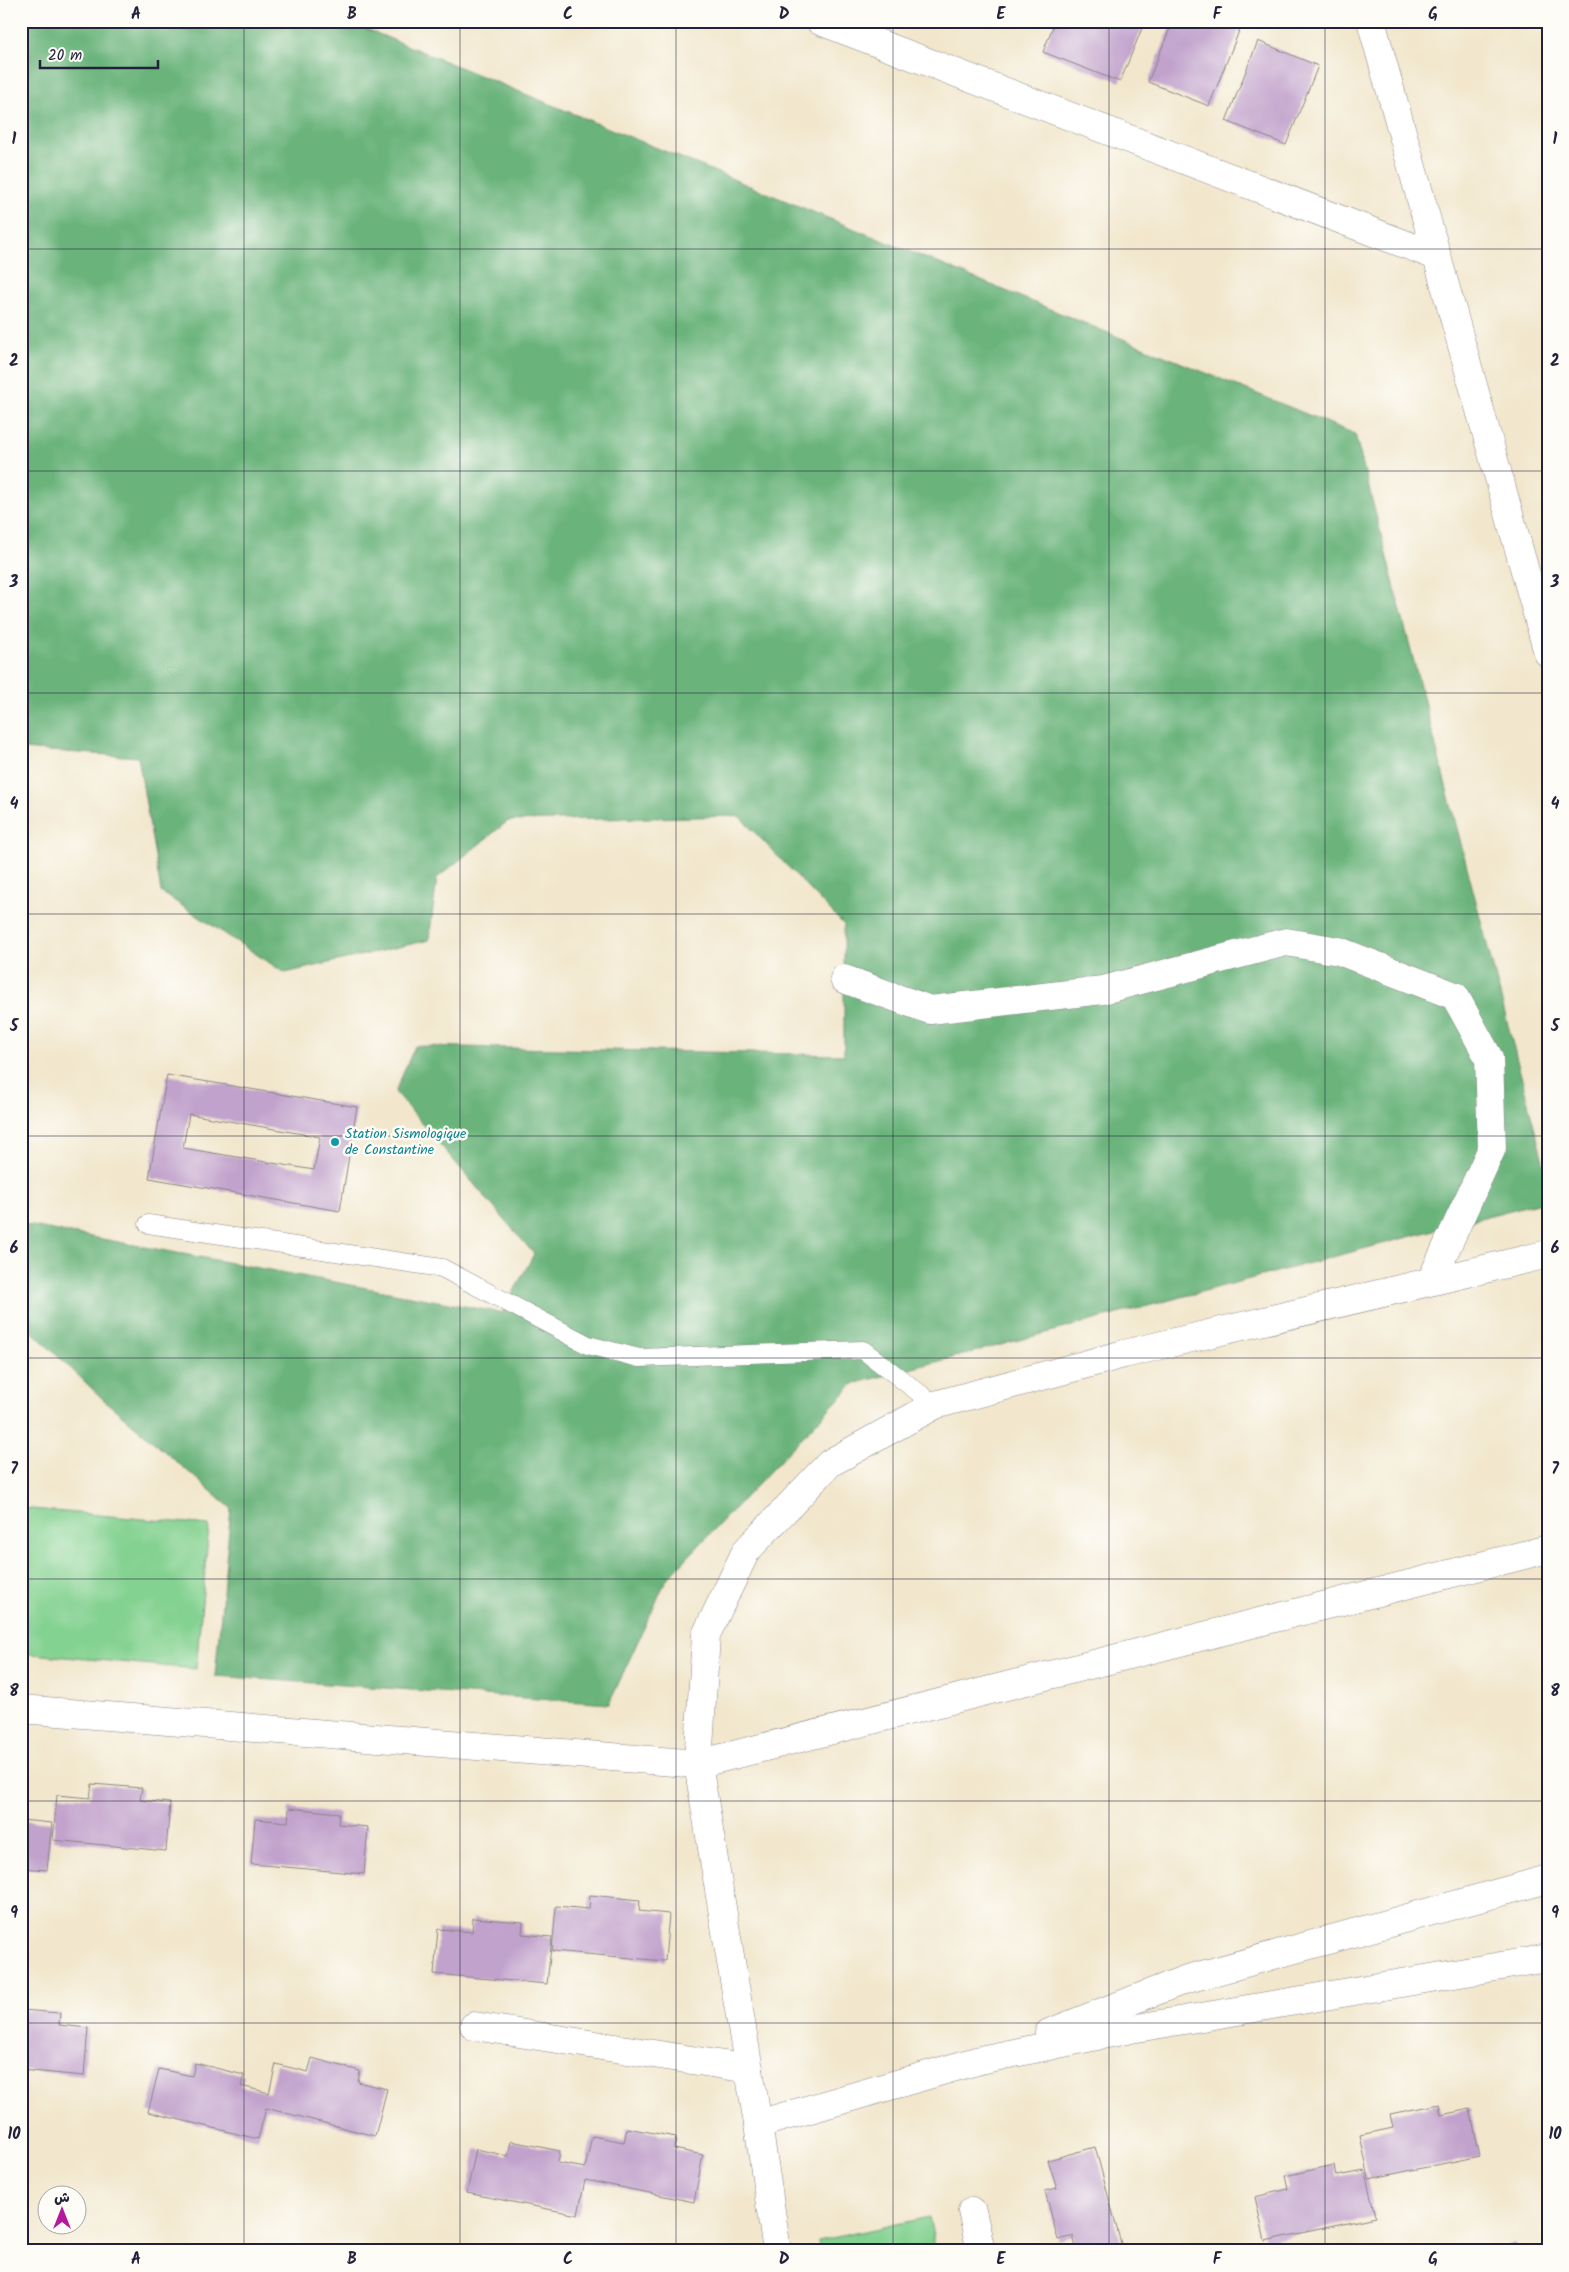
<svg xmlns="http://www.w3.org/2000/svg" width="1569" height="2272" font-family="Kalam,'Playpen Sans Arabic',sans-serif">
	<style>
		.green { fill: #84d291; stroke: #537a66 }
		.forest { fill: #6bb47b; stroke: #466b5b }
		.building { fill: #c1a2cc; fill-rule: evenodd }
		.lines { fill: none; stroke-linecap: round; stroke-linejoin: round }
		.lane-casing { stroke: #8a8484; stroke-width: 19 }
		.street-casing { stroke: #8a8484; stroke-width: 29 }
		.lane { stroke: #fff; stroke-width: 18 }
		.street { stroke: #fff; stroke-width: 28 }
		.grid { fill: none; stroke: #22223b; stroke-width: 1; stroke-opacity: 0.55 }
		.culture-dot { fill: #0f9aa8; stroke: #fdfcf7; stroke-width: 2 }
		.labels { text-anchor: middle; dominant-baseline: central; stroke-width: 5; stroke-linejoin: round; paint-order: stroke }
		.culture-label { font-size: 14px; fill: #0d838f; stroke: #fdfcf7; text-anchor: start }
		.neatline { fill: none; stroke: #22223b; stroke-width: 2 }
		.grid-label { font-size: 16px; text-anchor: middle; font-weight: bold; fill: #22223b }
	</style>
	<rect width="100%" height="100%" fill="#fdfcf7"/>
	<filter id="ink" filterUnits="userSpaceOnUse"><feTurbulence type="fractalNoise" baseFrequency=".02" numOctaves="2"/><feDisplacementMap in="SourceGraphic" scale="10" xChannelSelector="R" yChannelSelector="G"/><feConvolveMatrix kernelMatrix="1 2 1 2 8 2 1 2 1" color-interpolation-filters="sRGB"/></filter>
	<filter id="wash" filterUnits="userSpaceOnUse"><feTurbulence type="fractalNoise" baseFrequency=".0096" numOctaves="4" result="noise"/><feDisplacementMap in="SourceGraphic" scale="20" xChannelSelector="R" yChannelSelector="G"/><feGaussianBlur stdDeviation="1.12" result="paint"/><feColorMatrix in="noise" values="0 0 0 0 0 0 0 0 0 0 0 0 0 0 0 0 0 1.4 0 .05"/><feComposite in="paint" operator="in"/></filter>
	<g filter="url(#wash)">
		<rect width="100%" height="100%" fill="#f2e7cd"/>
		<g class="green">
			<path d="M21 1508 209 1525 196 1669 21 1653Z"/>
			<path d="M929 2217 936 2251H820L818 2241Z"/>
		</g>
		<path class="forest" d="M21 21H347L1355 434 1548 1180V1200L853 1384 666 1580 609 1704 215 1676 231 1508 104 1400 21 1321V1224L502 1313 534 1254 395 1092 415 1046 844 1055V925L739 816 508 821 437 878 429 940 285 973 161 892 138 757 21 749Z"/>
		<g id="blocks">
			<g class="building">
				<path d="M1055 21H1145L1120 82 1043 52Z"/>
				<path d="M1173 21H1230L1241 26 1209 106 1148 82Z"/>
				<path d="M1258 41 1318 66 1286 145 1226 121Z"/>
				<path d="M167 1075 357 1107 340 1211 149 1178ZM189 1114 320 1137 314 1170 183 1148Z"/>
				<path d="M92 1784 142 1788 140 1800 170 1803 166 1851 53 1840 57 1795 90 1798Z"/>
				<path d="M289 1808 339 1813 338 1824 368 1827 364 1874 251 1864 255 1819 288 1822Z"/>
				<path d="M21 1820 52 1823 47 1870 21 1868Z"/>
				<path d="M590 1895 640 1900 639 1911 669 1914 665 1961 552 1951 556 1906 589 1909Z"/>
				<path d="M473 1918 523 1922 522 1934 552 1937 547 1984 434 1974 438 1929 472 1932Z"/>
				<path d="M21 2010 60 2013 59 2025 88 2028 84 2076 21 2070Z"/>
				<path d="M312 2058 360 2071 358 2082 387 2089 375 2136 266 2108 258 2139 148 2112 159 2069 192 2076 195 2063 244 2075 241 2086 269 2093 276 2064 308 2072Z"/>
				<path d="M1439 2104 1441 2115 1470 2109 1480 2156 1369 2179 1360 2135 1393 2128 1390 2114Z"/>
				<path d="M627 2128 676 2137 674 2149 703 2155 694 2202 585 2180 578 2215 467 2193 476 2149 508 2156 511 2141 560 2151 558 2163 585 2168 592 2136 624 2142Z"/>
				<path d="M1095 2147 1123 2251H1077L1073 2236 1058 2240 1045 2191 1057 2188 1048 2160Z"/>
				<path d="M1334 2165 1336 2176 1365 2171 1375 2217 1265 2241 1255 2197 1288 2189 1285 2176Z"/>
				<path d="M1516 2243 1518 2251H1487V2250Z"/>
			</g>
		</g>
	</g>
	<g filter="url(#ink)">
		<use href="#blocks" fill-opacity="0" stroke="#8a8484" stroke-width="1"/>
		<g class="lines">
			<g class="lane-casing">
				<path id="lane" d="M148 1224 442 1268 588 1345 639 1358 863 1350 935 1405"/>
			</g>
			<g class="street-casing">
				<g id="street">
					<path d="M820 21 1436 256"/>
					<path d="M1371 21 1548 653"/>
					<path d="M844 979 930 1010 1103 990 1286 942 1339 951 1455 996 1489 1058 1492 1148 1431 1281"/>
					<path d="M21 1709 698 1764 1548 1549"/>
					<path d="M474 2026 749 2069"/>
					<path d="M1049 2033 1184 1980 1548 1879"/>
					<path d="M758 2124 980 2060 1131 2029 1548 1958"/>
					<path d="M972 2211 981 2251"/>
					<path d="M777 2251 758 2124 698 1764 706 1635 746 1551 830 1463 935 1405 1124 1354 1548 1254"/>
				</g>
			</g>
			<use href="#lane" class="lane"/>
			<use href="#street" class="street"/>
		</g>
	</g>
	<path class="grid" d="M244 21V2251M460 21V2251M676 21V2251M893 21V2251M1109 21V2251M1325 21V2251M21 249H1548M21 471H1548M21 693H1548M21 914H1548M21 1136H1548M21 1358H1548M21 1579H1548M21 1801H1548M21 2023H1548"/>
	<circle class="culture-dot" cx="335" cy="1142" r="5"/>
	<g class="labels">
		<g class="culture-label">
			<text x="345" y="1134">Station Sismologique<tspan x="345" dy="16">de Constantine</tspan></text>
		</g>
	</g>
	<rect width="1569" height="2272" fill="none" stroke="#fdfcf7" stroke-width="55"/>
	<g transform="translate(62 2210)"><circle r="24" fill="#fdfcf7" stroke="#a5a5ac"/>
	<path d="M0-4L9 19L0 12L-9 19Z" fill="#b5179e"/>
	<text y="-8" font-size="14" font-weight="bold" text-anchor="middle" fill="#22223b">ش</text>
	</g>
	<path d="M40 60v8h118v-8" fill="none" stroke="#22223b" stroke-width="2.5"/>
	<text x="48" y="60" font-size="15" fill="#22223b" stroke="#fdfcf7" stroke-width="4" paint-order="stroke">20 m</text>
	<rect x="28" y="28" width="1514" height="2216" class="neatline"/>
	<g class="grid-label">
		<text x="136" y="19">A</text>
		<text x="352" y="19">B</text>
		<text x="568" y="19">C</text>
		<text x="784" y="19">D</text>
		<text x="1001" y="19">E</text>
		<text x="1217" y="19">F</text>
		<text x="1433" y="19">G</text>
		<text x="14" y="144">1</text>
		<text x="1555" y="144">1</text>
		<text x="14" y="366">2</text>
		<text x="1555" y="366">2</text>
		<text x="14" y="587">3</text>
		<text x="1555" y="587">3</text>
		<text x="14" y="809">4</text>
		<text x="1555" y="809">4</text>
		<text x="14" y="1031">5</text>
		<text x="1555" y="1031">5</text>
		<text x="14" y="1253">6</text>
		<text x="1555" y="1253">6</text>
		<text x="14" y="1474">7</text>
		<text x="1555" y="1474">7</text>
		<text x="14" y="1696">8</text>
		<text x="1555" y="1696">8</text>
		<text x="14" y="1918">9</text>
		<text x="1555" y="1918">9</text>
		<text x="14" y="2139">10</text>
		<text x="1555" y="2139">10</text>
		<text x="136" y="2264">A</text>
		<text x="352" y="2264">B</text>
		<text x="568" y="2264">C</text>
		<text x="784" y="2264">D</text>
		<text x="1001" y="2264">E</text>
		<text x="1217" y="2264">F</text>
		<text x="1433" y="2264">G</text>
	</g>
</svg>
